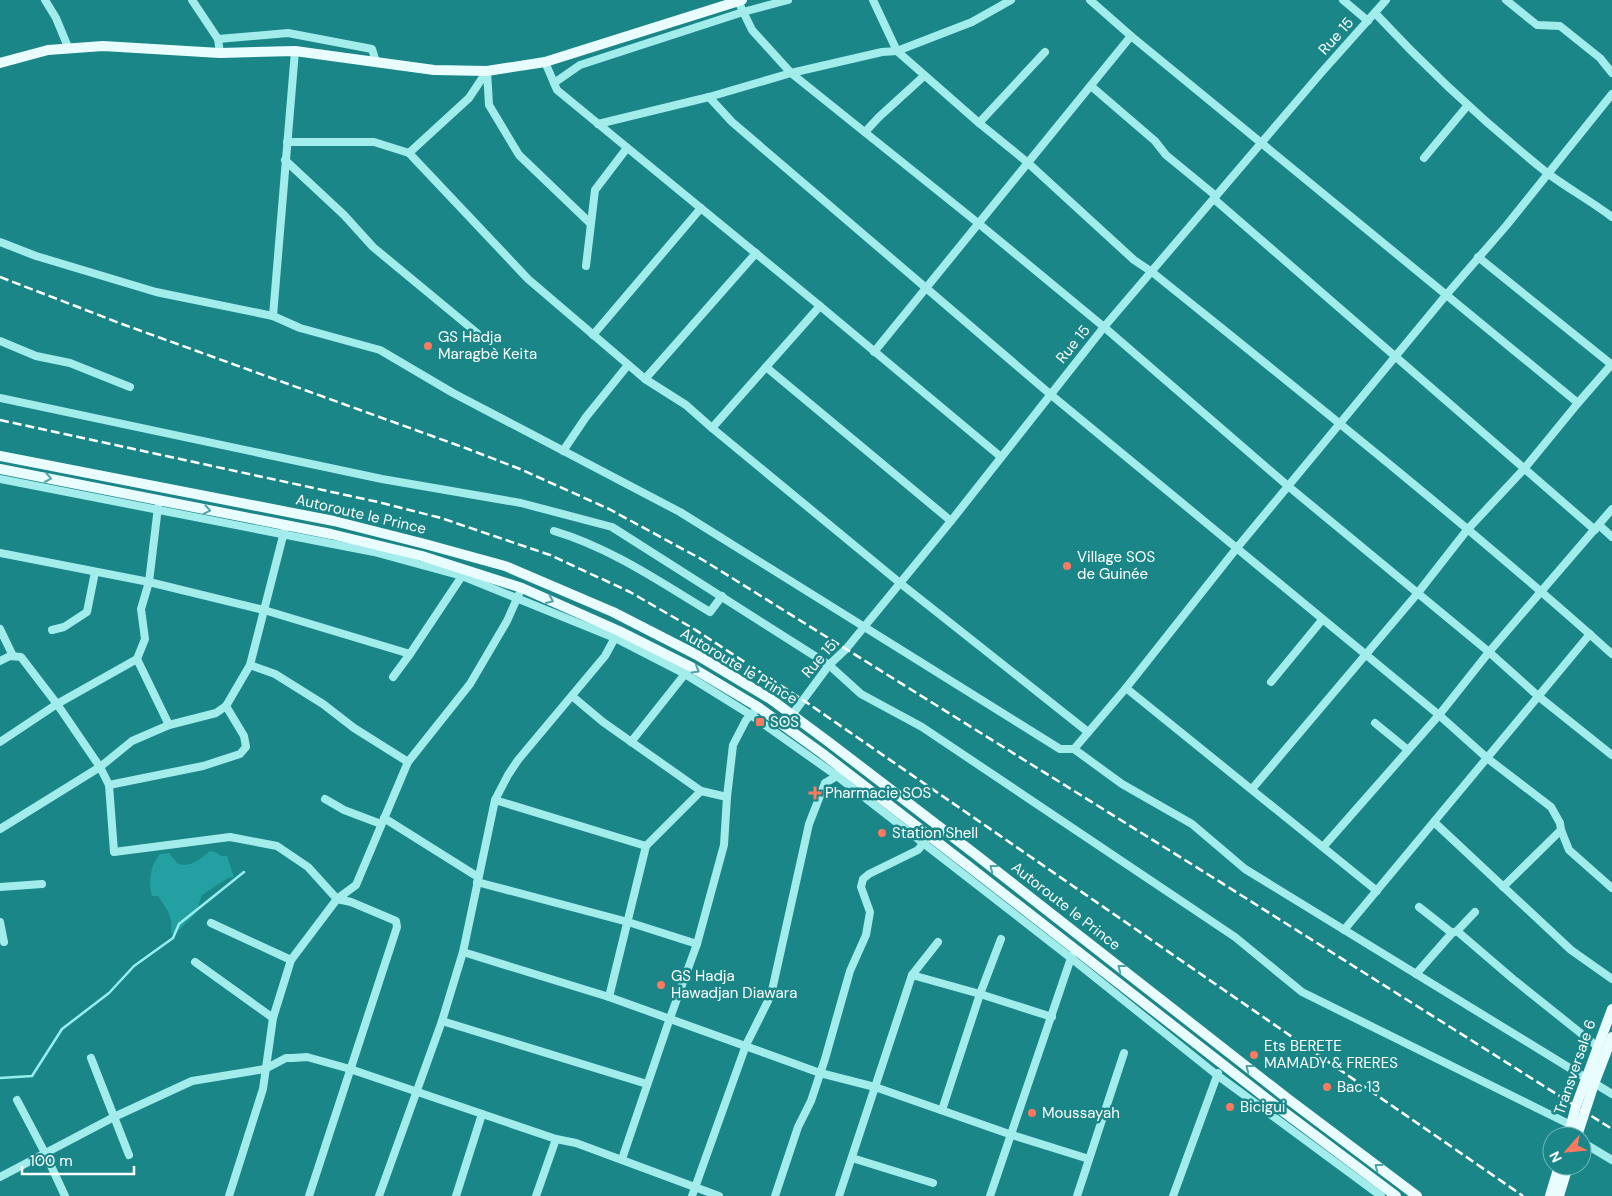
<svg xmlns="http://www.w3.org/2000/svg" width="1612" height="1196" font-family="'DM Sans',sans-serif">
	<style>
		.green { fill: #23a0a1 }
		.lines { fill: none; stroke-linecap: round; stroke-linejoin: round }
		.stream { stroke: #96efee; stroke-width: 2.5 }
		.minor { stroke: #a3ecec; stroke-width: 8 }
		.major { stroke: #e9fdff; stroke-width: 10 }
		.rail { stroke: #fff; stroke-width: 2.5; stroke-dasharray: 9 4; stroke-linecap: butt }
		.oneway { stroke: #4ea4a6 }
		.poi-dot { fill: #fe7a5f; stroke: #1a8688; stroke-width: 2 }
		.labels { text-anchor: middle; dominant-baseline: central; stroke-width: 5; stroke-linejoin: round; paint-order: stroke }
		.street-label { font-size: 15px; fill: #fff; stroke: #1a8688 }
		.poi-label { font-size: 15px; fill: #fff; stroke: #1a8688; text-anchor: start }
	</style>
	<rect width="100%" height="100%" fill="#1a8688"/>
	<path class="green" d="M210 851 215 852 221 856H227L234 877 228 878 202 895 196 913 179 930 171 934C173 916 168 911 158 896H152C148 882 150 865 160 854L169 853 177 863C190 869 200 859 210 851Z"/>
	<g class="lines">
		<path class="stream" d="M0 1078 32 1076 62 1029 109 993 134 966 173 938 179 924 244 872"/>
		<g class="minor">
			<path d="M45 0 56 18 68 47"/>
			<path d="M192 0 218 39 220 53"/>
			<path d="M873 0 897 51 979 123 1027 162 1134 260 1152 272C1307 397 1463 521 1612 654"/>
			<path d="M1090 0 1131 36 1578 403"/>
			<path d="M1343 0 1368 21"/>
			<path d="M1506 0 1537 25 1560 26 1600 58 1612 73"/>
			<path d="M738 1 752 30 791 73 978 223 1104 327 1288 486 1489 652 1538 696 1612 755"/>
			<path d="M1375 13C1428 70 1485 123 1546 172 1567 188 1591 201 1612 217"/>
			<path d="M218 39 288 33 372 49 376 62"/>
			<path d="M545 62 557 90 820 306 1001 457"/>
			<path d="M487 71 489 105 519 155 590 223"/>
			<path d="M554 83 580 65 743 12 788 0"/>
			<path d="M1091 86 1155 141 1166 155 1216 196"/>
			<path d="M709 97 732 122 1050 394 1439 715 1487 758 1551 807 1560 823 1561 830 1569 850 1612 888"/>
			<path d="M979 123 1045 52"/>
			<path d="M598 124 709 97 791 73 882 52 897 51 972 22 1011 0"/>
			<path d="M865 132 879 117 924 76"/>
			<path d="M287 142H374L409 153 469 98 487 71"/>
			<path d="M409 153 528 279 645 379 686 405 712 428 900 583 1088 732"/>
			<path d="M1424 158 1468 105"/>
			<path d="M285 160 344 215 373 247 477 333"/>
			<path d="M1214 199 1595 530"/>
			<path d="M0 242 36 256 156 292 273 316 300 328 380 350 453 393 680 512 1060 749H1074L1122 784 1192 824 1245 869 1612 1094"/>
			<path d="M1478 257 1612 365"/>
			<path d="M586 266 595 190 627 148"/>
			<path d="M273 316 295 51"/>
			<path d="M593 335 701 208"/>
			<path d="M0 341 36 356 70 363 130 387"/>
			<path d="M874 352 1131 36"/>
			<path d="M766 367 951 521"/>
			<path d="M645 379 756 253"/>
			<path d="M0 398 382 479 521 503 612 527 829 665 861 694 922 727 1235 937 1302 992 1571 1125"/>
			<path d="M712 428 820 306"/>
			<path d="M563 451 586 417 628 365"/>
			<path d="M0 479 374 552 462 576 615 638 685 674 751 715 837 776 1071 958 1217 1075 1381 1196"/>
			<path d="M1599 525 1612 537"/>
			<path d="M554 531C611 548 660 582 710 612L722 596"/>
			<path d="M0 553 149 582 264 610 410 654"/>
			<path d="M0 629 13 656"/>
			<path d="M52 630 64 627 87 612 95 572"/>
			<path d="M137 659 169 725"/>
			<path d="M0 661 10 656 21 657 57 704 100 767 109 785 114 852 230 837 277 846 308 867 337 899 351 902 396 921 397 927 309 1196"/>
			<path d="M250 665 275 674 323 704 354 728 408 762"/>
			<path d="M393 677 410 654 462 576"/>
			<path d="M1271 682 1322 620"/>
			<path d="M1126 688 1377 891"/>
			<path d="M572 696 603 722 701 791 727 797"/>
			<path d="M792 715 829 665 846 649 951 521 1104 327 1321 73 1386 0"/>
			<path d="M1375 723 1408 750"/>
			<path d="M0 742 57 704 137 659 145 639 141 609 149 582 158 507"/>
			<path d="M631 742 685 674"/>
			<path d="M1074 749 1126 688 1236 549 1447 294 1506 226 1612 94"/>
			<path d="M109 785 203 766 240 754 246 747 244 736 226 706"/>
			<path d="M1252 789 1417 594 1467 530 1524 469 1578 403 1612 364"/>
			<path d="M325 799 344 810 381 824"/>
			<path d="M495 800 646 846"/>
			<path d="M384 818 478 877"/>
			<path d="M1434 822 1571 950 1612 979"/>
			<path d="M0 829 100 767 132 741 169 725 216 713 226 706 250 665 284 532"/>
			<path d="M1323 847 1439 715 1489 652 1612 509"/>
			<path d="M477 882 628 922 697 944"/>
			<path d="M0 887 42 884"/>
			<path d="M1503 887 1561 830"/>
			<path d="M1419 907 1452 933"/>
			<path d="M0 922 4 942"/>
			<path d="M211 923 291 960"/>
			<path d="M1344 930 1590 634"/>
			<path d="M1457 931 1513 979 1598 1047"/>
			<path d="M463 952 609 997 820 1073 875 1087 1012 1135 1089 1159"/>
			<path d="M195 962 273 1018"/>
			<path d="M1416 974 1452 933 1457 931 1475 912"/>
			<path d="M912 975 980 994 1052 1017"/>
			<path d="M609 997 646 846 701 791"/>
			<path d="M442 1021 647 1084"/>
			<path d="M91 1058 129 1155"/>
			<path d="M17 1100 45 1153 65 1196"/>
			<path d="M942 1110 980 994 1001 939"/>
			<path d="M1582 1142 1612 1160"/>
			<path d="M852 1158 933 1183"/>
			<path d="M622 1159 670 1018 697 944 724 845 727 797 733 745 746 720 754 712"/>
			<path d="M0 1177 114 1117 192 1081 265 1069 286 1058H293L307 1057 350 1069 556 1139 576 1143 719 1196"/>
			<path d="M229 1196 263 1089 273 1018 291 960 337 899 356 885 408 762 470 684 507 621 519 594"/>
			<path d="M379 1196 442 1021 463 952 495 800 508 775 518 760 605 656 617 634"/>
			<path d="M456 1196 482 1114"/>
			<path d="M536 1196 556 1139"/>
			<path d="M692 1196 746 1045 771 995 809 824 825 783 837 776 839 772"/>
			<path d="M775 1196 798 1127 811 1101 825 1059 850 971 866 935 870 912 861 887 863 879 869 874 918 850 926 840"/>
			<path d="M839 1196 912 975 938 942"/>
			<path d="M990 1196 1072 955"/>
			<path d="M1077 1196 1124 1053"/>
			<path d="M1173 1196 1218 1073"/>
		</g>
		<g class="major">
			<path d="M0 63 48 50 103 46 220 53 295 51 434 70 487 71 545 62 742 0"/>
			<path d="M0 456 334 521 425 544 505 566 613 612 697 655 772 700 830 743 975 854 1288 1099 1417 1196"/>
			<path d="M0 469 331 534 422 556 522 588 619 631 691 667 758 707 823 754 967 865 1280 1109 1396 1196"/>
			<path d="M1568 1136 1576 1106 1612 1009"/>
			<path d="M1577 1136 1594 1084 1612 1037"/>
			<path d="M1550 1196 1559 1166"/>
			<path d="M1559 1196 1568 1166"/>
		</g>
		<g class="rail">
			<path d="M0 277 122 324 468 449 520 469 609 509 703 560 1217 880 1612 1129"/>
			<path d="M0 420 378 502 441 518 550 555 630 592 694 629 803 700 1523 1196"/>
		</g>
	</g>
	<defs><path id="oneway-chevron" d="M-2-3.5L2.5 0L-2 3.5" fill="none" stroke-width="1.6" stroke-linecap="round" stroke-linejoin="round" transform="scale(1.25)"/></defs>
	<g class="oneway">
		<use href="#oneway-chevron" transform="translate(48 478) rotate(11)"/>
		<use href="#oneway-chevron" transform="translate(207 510) rotate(11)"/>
		<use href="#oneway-chevron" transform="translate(550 600) rotate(24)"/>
		<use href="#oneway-chevron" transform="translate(696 670) rotate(30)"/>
		<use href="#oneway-chevron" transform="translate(993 868) rotate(-142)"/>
		<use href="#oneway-chevron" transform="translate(1121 968) rotate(-142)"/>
		<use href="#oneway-chevron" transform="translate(1249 1068) rotate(-142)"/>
		<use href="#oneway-chevron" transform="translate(1378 1167) rotate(-143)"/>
	</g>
	<g class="poi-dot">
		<circle cx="428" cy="346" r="5"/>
		<circle cx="1067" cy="566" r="5"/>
		<rect x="755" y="717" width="10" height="10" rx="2.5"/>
		<path d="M812.5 785.5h5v5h5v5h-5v5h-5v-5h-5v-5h5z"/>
		<circle cx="882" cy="833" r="5"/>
		<circle cx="661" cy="985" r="5"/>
		<circle cx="1254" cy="1055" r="5"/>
		<circle cx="1327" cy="1087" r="5"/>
		<circle cx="1230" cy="1107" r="5"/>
		<circle cx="1032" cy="1113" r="5"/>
	</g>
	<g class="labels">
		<g class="street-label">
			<text transform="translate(1336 36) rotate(-48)">Rue 15</text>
			<text transform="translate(1073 344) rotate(-51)">Rue 15</text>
			<text transform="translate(361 514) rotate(13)">Autoroute le Prince</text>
			<text transform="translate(819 659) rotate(-49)">Rue 15</text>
			<text transform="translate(739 666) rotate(31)">Autoroute le Prince</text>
			<text transform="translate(1066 906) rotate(38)">Autoroute le Prince</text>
			<text transform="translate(1575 1067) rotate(-71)">Transversale 6</text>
		</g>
		<g class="poi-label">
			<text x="438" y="337">GS Hadja<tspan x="438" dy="17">Maragbè Keita</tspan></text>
			<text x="1077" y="557">Village SOS<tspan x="1077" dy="17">de Guinée</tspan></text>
			<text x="770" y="722">SOS</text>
			<text x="825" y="793">Pharmacie SOS</text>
			<text x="892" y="833">Station Shell</text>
			<text x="671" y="976">GS Hadja<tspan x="671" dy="17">Hawadjan Diawara</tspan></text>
			<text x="1264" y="1046">Ets BERETE<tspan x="1264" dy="17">MAMADY &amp; FRERES</tspan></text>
			<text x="1337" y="1087">Bac 13</text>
			<text x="1240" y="1107">Bicigui</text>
			<text x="1042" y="1113">Moussayah</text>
		</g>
	</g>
	<g transform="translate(1567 1151) rotate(243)"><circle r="24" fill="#1a8688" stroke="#76b6b8"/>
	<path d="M0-4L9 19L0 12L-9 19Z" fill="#fe7a5f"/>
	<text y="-8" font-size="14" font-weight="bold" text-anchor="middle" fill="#ffffff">N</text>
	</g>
	<path d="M22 1166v8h112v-8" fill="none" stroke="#ffffff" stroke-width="2.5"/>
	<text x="30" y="1166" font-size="15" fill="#ffffff" stroke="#1a8688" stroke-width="4" paint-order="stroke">100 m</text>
</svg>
